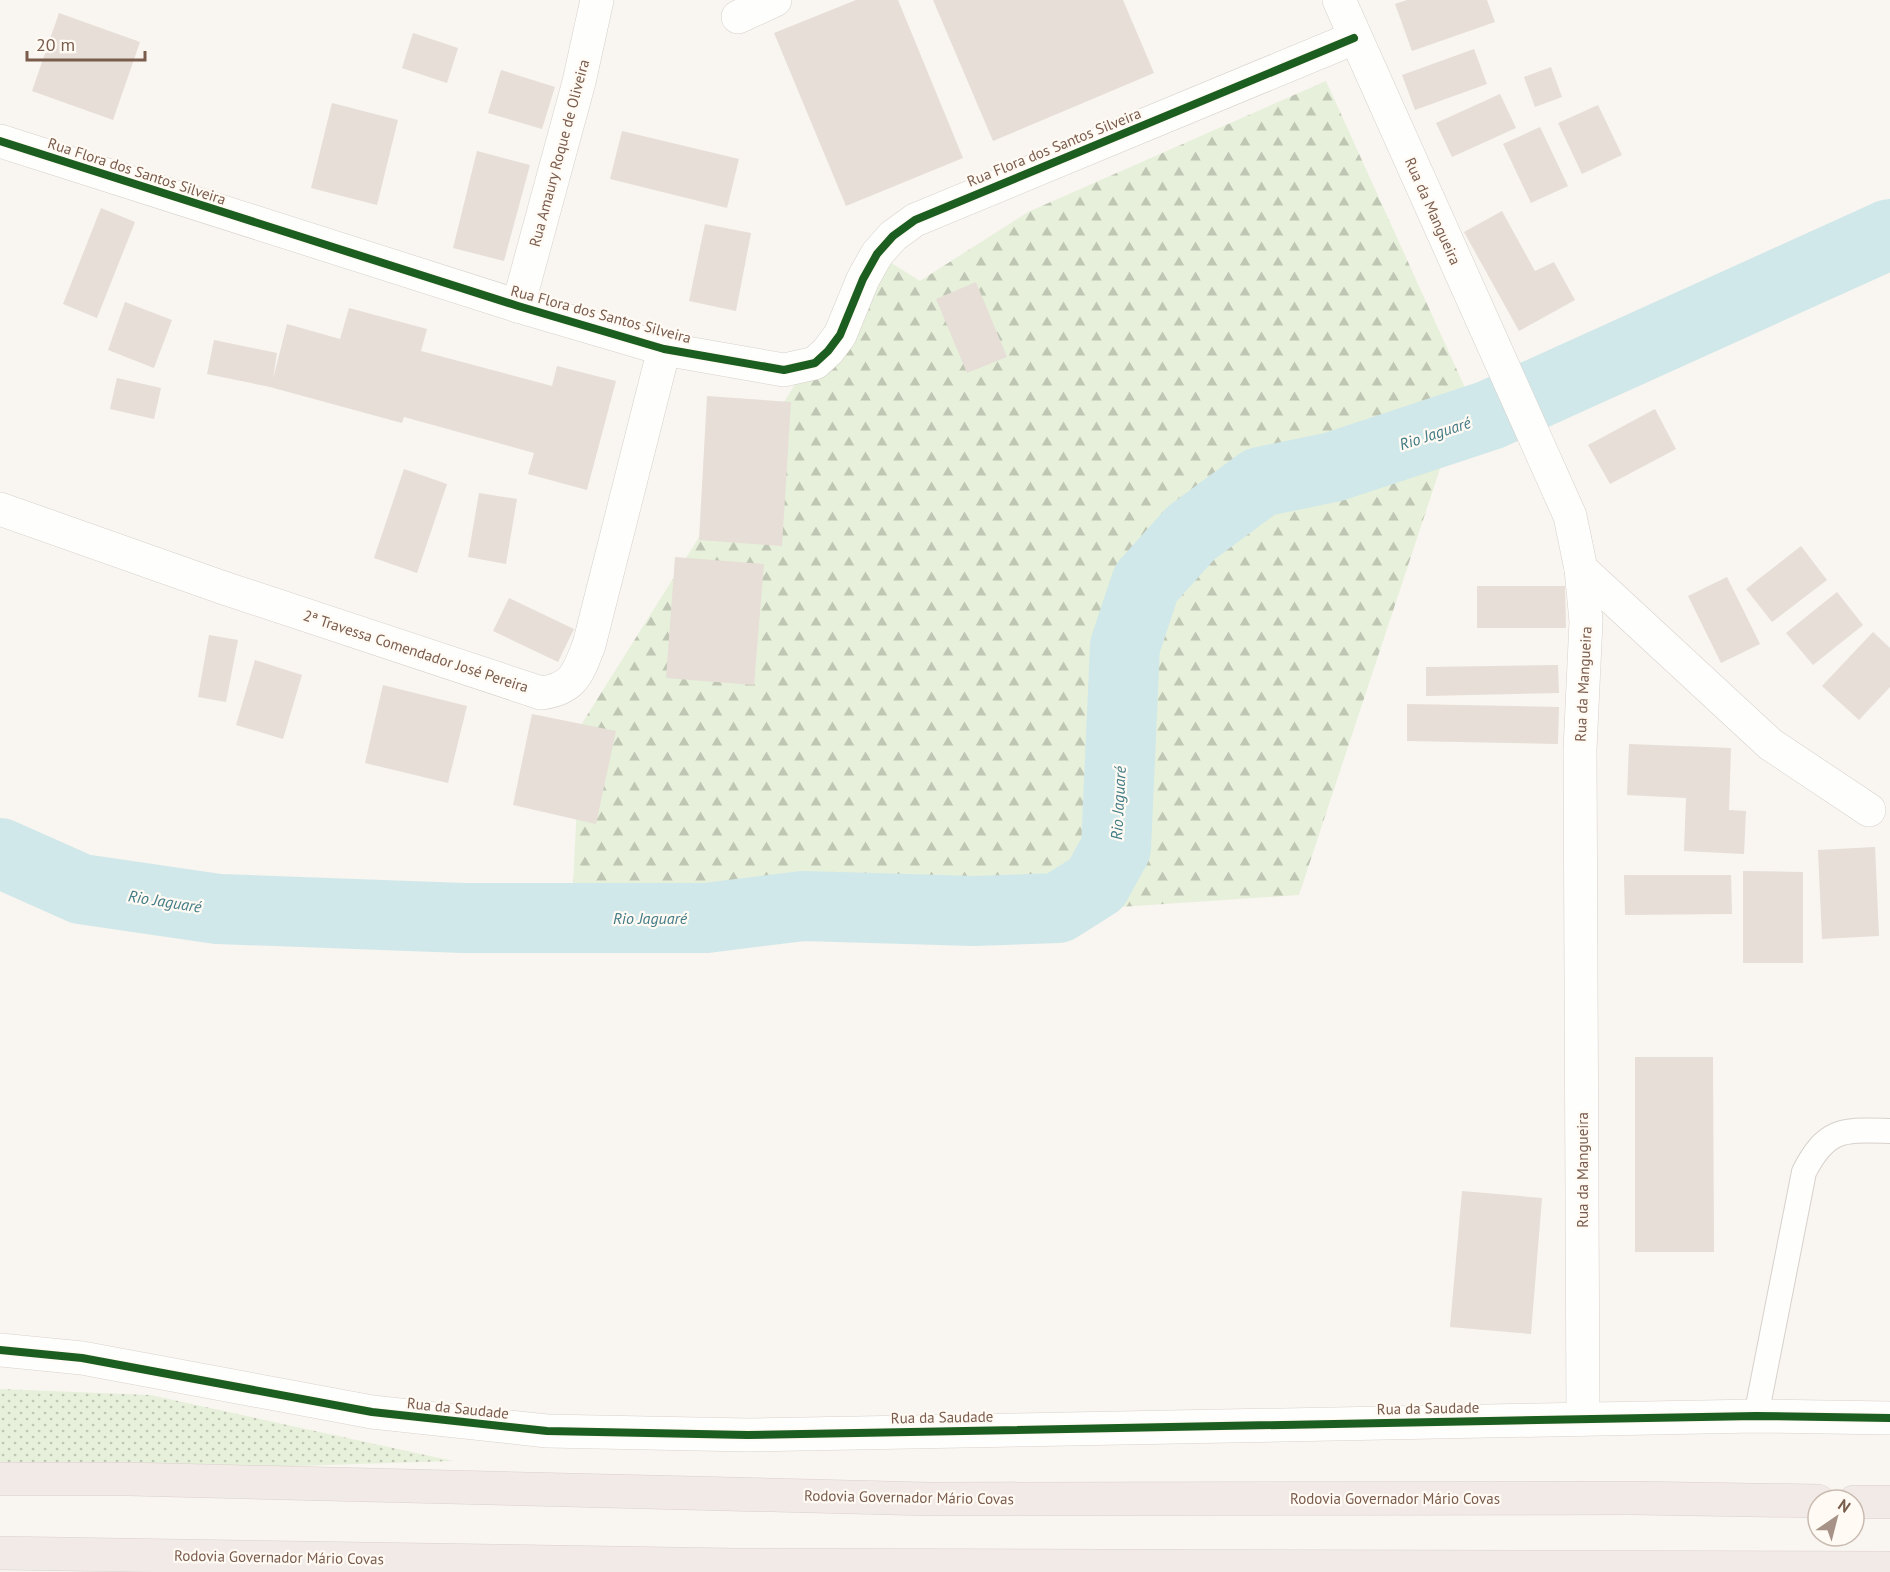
<svg xmlns="http://www.w3.org/2000/svg" width="1890" height="1572" font-family="'PT Sans',sans-serif">
	<style>
		.grass { fill: url(#grass-dots) }
		.forest { fill: url(#forest-firs) }
		.lines { fill: none; stroke-linecap: round; stroke-linejoin: round }
		.river { stroke: #d0e8ea; stroke-width: 70 }
		.building { fill: #e6ded7 }
		.lane-casing { stroke: #d7d1cb; stroke-width: 26 }
		.street-casing { stroke: #d7d1cb; stroke-width: 34 }
		.secondary-casing { stroke: #d9d2cb; stroke-width: 34 }
		.highway-casing { stroke: #dad1cc; stroke-width: 34 }
		.lane { stroke: #fefefd; stroke-width: 24 }
		.street { stroke: #fefefd; stroke-width: 33 }
		.secondary { stroke: #fefefd; stroke-width: 33 }
		.highway { stroke: #f2eae7; stroke-width: 33 }
		.cycleway-casing { stroke: #fffaf3; stroke-width: 11 }
		.cycleway { stroke: #1b5e20; stroke-width: 8 }
		.labels { text-anchor: middle; dominant-baseline: central; stroke-width: 4.5; stroke-linejoin: round; paint-order: stroke }
		.street-label { font-size: 15px; fill: #7a5c4d; stroke: #fffaf3 }
		.water-label { font-size: 16px; font-style: italic; fill: #437c86; stroke: #fffaf3 }
	</style>
	<defs>
		<pattern id="grass-dots" width="8" height="8" patternUnits="userSpaceOnUse" patternTransform="scale(1.5)"><rect width="8" height="8" fill="#e7f0db"/><path d="M2 2h.1M6 6h.1" fill="none" stroke="#c0c6b4" stroke-width="1.8" stroke-linecap="round"/></pattern>
		<pattern id="forest-firs" width="22" height="20" patternUnits="userSpaceOnUse" patternTransform="scale(1.5)"><rect width="22" height="20" fill="#e7f0db"/><path d="M5 1l3.5 6h-7zM16 11l3.5 6h-7z" fill="#c0c6b4"/></pattern>
	</defs>
	<rect width="100%" height="100%" fill="#f9f5f0"/>
	<path class="grass" d="M0 1389 150 1395 453 1461 262 1467H0Z"/>
	<path class="forest" d="M1326 81 1466 390 1299 895 570 944 581 725 877 254 920 281 1028 212Z"/>
	<g class="lines">
		<path class="river" d="M0 853 81 889 218 909 463 918H706L803 906 974 911 1058 908 1096 884 1116 848 1125 646 1146 583 1191 533 1260 482 1333 467 1490 415 1890 234"/>
	</g>
	<g class="building">
		<path d="M856 0H898L963 158 846 206 774 33Z"/>
		<path d="M933 0H1123L1154 73 993 141Z"/>
		<path d="M1407 0H1487L1495 22 1412 51 1395 4Z"/>
		<path d="M59 13 140 42 113 120 32 91Z"/>
		<path d="M413 33 458 48 447 83 402 68Z"/>
		<path d="M1474 49 1487 84 1415 110 1402 75Z"/>
		<path d="M1551 67 1562 97 1535 107 1524 77Z"/>
		<path d="M501 70 555 87 542 129 488 113Z"/>
		<path d="M1500 94 1516 128 1452 157 1436 123Z"/>
		<path d="M332 103 398 120 377 205 311 188Z"/>
		<path d="M1598 105 1622 155 1582 174 1558 123Z"/>
		<path d="M1540 127 1568 186 1531 203 1503 144Z"/>
		<path d="M622 131 739 159 727 208 610 179Z"/>
		<path d="M477 151 530 165 504 261 453 248Z"/>
		<path d="M101 208 135 222 97 318 63 304Z"/>
		<path d="M1502 211 1535 271 1554 262 1575 300 1519 331 1464 232Z"/>
		<path d="M705 224 751 233 736 311 689 301Z"/>
		<path d="M976 282 1007 357 967 373 936 299Z"/>
		<path d="M125 302 172 320 154 368 108 350Z"/>
		<path d="M349 308 427 329 421 351 552 386 557 366 616 381 587 490 528 474 534 453 404 417 402 423 270 387 207 374 214 340 277 353 273 379 287 324 340 339Z"/>
		<path d="M117 378 161 388 154 419 110 409Z"/>
		<path d="M707 396 791 402 782 546 699 540Z"/>
		<path d="M1655 409 1676 449 1610 484 1588 445Z"/>
		<path d="M404 469 447 484 417 573 374 558Z"/>
		<path d="M479 493 517 499 506 564 468 557Z"/>
		<path d="M1801 546 1827 580 1772 622 1746 589Z"/>
		<path d="M675 557 764 564 754 685 666 678Z"/>
		<path d="M1727 577 1760 644 1721 663 1688 596Z"/>
		<path d="M1477 586H1565L1566 628H1477Z"/>
		<path d="M1837 592 1863 625 1813 665 1786 633Z"/>
		<path d="M509 598 574 629 558 662 493 631Z"/>
		<path d="M1873 632 1890 648V687L1859 720 1822 686Z"/>
		<path d="M209 635 238 640 226 702 198 697Z"/>
		<path d="M255 660 302 675 283 739 236 725Z"/>
		<path d="M1558 665 1559 693 1426 696V667Z"/>
		<path d="M383 685 467 706 448 783 365 763Z"/>
		<path d="M1407 704 1559 707 1558 744 1407 741Z"/>
		<path d="M532 714 616 731 596 824 513 805Z"/>
		<path d="M1629 744 1731 748 1729 810 1746 811 1744 854 1684 851 1686 798 1627 795Z"/>
		<path d="M1875 847 1879 936 1822 939 1818 850Z"/>
		<path d="M1743 871 1803 872V963H1743Z"/>
		<path d="M1624 875H1731L1732 914 1625 915Z"/>
		<path d="M1635 1057H1713L1714 1252H1635Z"/>
		<path d="M1462 1191 1542 1198 1531 1334 1450 1327Z"/>
	</g>
	<g class="lines">
		<g class="lane-casing">
			<path id="lane" d="M1756 1416 1804 1172C1827 1127 1844 1130 1890 1131"/>
		</g>
		<g class="street-casing">
			<g id="street">
				<path d="M1339 0 1570 516 1581 569 1586 621 1580 750 1583 1419"/>
				<path d="M738 17 775 0"/>
				<path d="M0 141 518 306 664 349 784 370 815 363 828 351 840 335 863 279 877 254 893 236 915 220 1354 38"/>
				<path d="M518 306 579 82 597 0"/>
				<path d="M0 509 221 587 541 693C574 689 578 673 589 645L664 349"/>
				<path d="M1581 569 1770 744 1869 810"/>
			</g>
		</g>
		<g class="secondary-casing">
			<path id="secondary" d="M0 1350 82 1358 372 1412 547 1431 748 1435 1756 1416 1890 1418"/>
		</g>
		<g class="highway-casing">
			<g id="highway">
				<path d="M0 1479H129L929 1499 1635 1498 1818 1501"/>
				<path d="M1854 1502H1890"/>
				<path d="M0 1553 736 1565 1890 1568"/>
			</g>
		</g>
		<use href="#lane" class="lane"/>
		<use href="#street" class="street"/>
		<use href="#secondary" class="secondary"/>
		<use href="#highway" class="highway"/>
		<g class="cycleway-casing">
			<g id="cycleway">
				<path d="M0 141 518 306 664 349 784 370 815 363 828 351 840 335 863 279 877 254 893 236 915 220 1354 38"/>
				<path d="M0 1350 82 1358 372 1412 547 1431 748 1435 1756 1416 1890 1418"/>
			</g>
		</g>
		<use href="#cycleway" class="cycleway"/>
	</g>
	<g class="labels">
		<g class="street-label">
			<text transform="translate(1054 147) rotate(-22)">Rua Flora dos Santos Silveira</text>
			<text transform="translate(559 153) rotate(-75)">Rua Amaury Roque de Oliveira</text>
			<text transform="translate(137 171) rotate(18)">Rua Flora dos Santos Silveira</text>
			<text transform="translate(1433 211) rotate(66)">Rua da Mangueira</text>
			<text transform="translate(601 314) rotate(15)">Rua Flora dos Santos Silveira</text>
			<text transform="translate(416 651) rotate(18)">2ª Travessa Comendador José Pereira</text>
			<text transform="translate(1583 684) rotate(-87)">Rua da Mangueira</text>
			<text transform="translate(1582 1170) rotate(-90)">Rua da Mangueira</text>
			<text transform="translate(458 1408) rotate(6)">Rua da Saudade</text>
			<text transform="translate(1428 1408) rotate(-1)">Rua da Saudade</text>
			<text transform="translate(942 1417) rotate(-1)">Rua da Saudade</text>
			<text transform="translate(909 1497) rotate(1)">Rodovia Governador Mário Covas</text>
			<text x="1395" y="1498">Rodovia Governador Mário Covas</text>
			<text transform="translate(279 1557) rotate(1)">Rodovia Governador Mário Covas</text>
		</g>
		<g class="water-label">
			<text transform="translate(1435 433) rotate(-18)">Rio Jaguaré</text>
			<text transform="translate(1118 803) rotate(-87)">Rio Jaguaré</text>
			<text transform="translate(165 901) rotate(9)">Rio Jaguaré</text>
			<text x="650" y="918">Rio Jaguaré</text>
		</g>
	</g>
	<g transform="translate(1836 1518) rotate(35)"><circle r="28" fill="#fffaf3" stroke="#cabbb1" stroke-width="1.5"/>
	<path d="M0-4.5L10 22L0 15L-10 22Z" fill="#a69286"/>
	<text y="-9" font-size="16" font-weight="bold" text-anchor="middle" fill="#7a5c4d">N</text>
	</g>
	<path d="M27 51v9h118v-9" fill="none" stroke="#7a5c4d" stroke-width="3"/>
	<text x="36" y="51" font-size="18" fill="#7a5c4d" stroke="#fffaf3" stroke-width="4.5" paint-order="stroke">20 m</text>
</svg>
